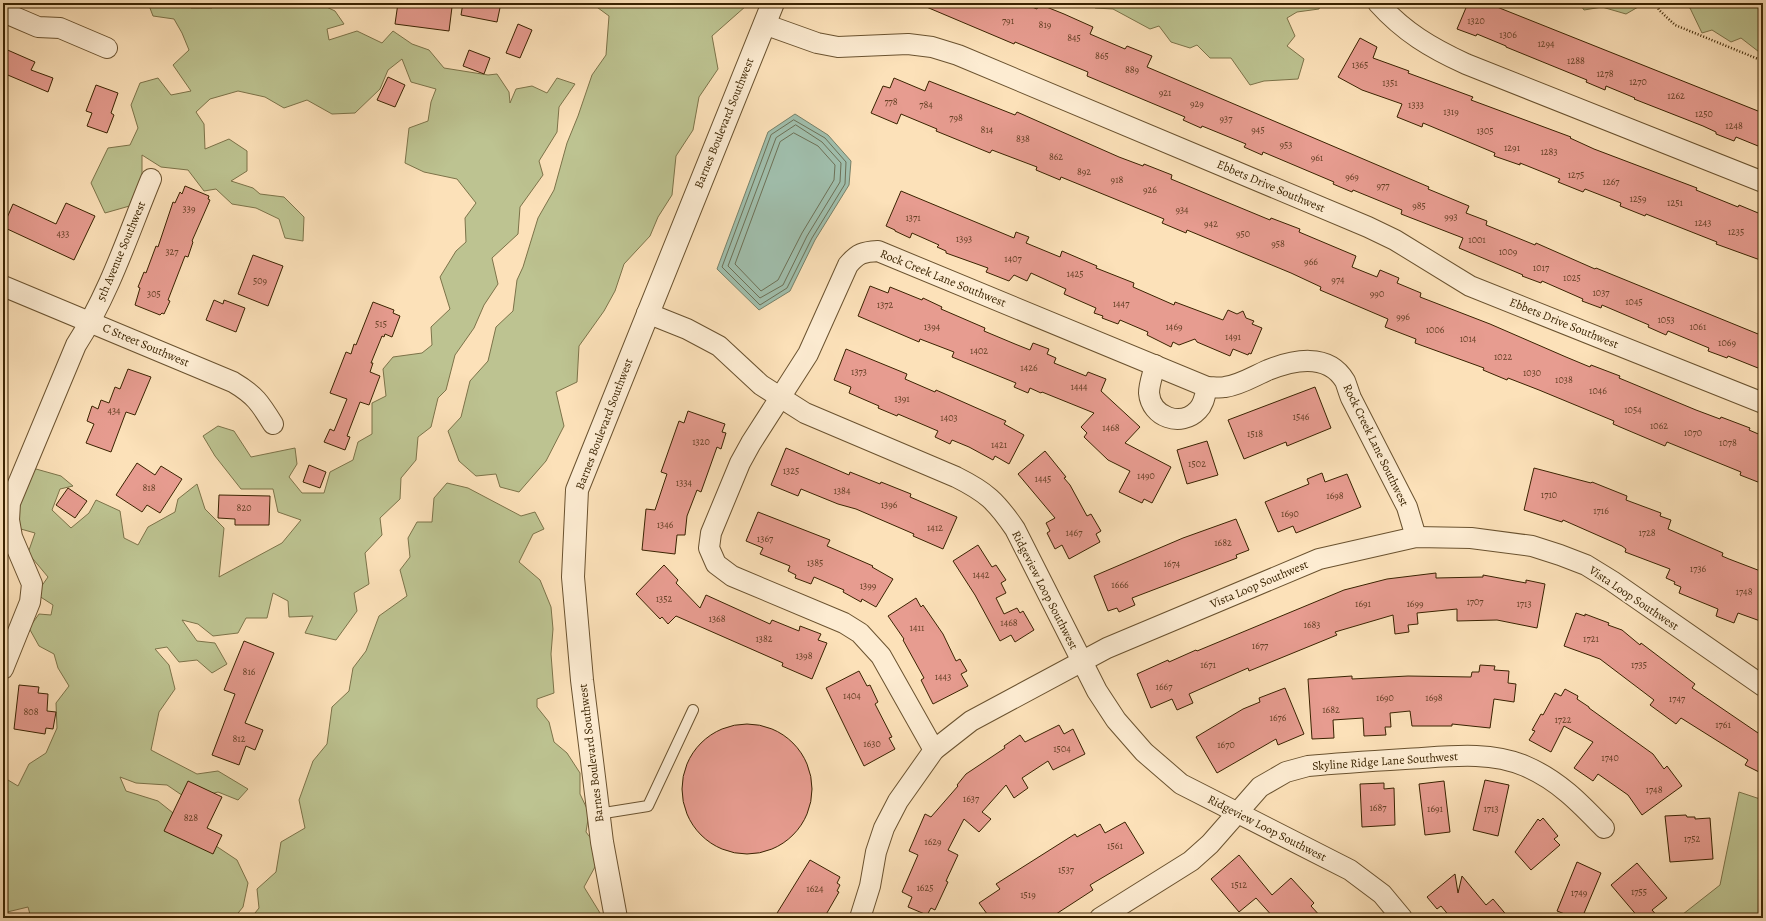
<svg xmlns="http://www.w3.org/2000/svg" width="1766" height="921" font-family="Alegreya,serif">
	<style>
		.green { fill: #bdc391; stroke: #7c7349 }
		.water { fill: #a0beac; stroke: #778068 }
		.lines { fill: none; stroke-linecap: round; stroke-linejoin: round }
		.shore { stroke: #6d7056; stroke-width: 1 }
		.building { fill: #e79c90; stroke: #3a2301 }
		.service-casing { stroke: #6a522f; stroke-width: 12 }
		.minor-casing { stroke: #6a522f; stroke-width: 22 }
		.tertiary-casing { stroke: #6a522f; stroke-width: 24 }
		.path { stroke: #3a2301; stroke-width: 2.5; stroke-dasharray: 1 2; stroke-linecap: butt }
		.service { stroke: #fdecd2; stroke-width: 10 }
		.minor { stroke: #fdecd2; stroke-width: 20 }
		.tertiary { stroke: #fdecd2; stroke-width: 22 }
		.labels { text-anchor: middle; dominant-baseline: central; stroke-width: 3.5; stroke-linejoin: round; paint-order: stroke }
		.number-label { font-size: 10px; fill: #654125 }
		.street-label { font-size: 12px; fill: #3a2301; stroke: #fdecd2 }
	</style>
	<rect width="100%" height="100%" fill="#fce1b9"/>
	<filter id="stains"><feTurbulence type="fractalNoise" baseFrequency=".005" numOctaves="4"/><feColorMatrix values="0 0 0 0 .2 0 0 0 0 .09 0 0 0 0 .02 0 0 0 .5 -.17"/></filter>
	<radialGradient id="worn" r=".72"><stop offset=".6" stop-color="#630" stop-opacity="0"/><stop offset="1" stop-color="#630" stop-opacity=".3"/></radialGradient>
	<g class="green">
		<path d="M148 3H185L191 8H212L214 3H318L335 11 344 24 327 29 329 40 357 31 382 43 393 31 412 44 429 50 444 68 488 75 497 74 509 92 510 103 516 89 532 86 547 93 557 78 575 84 559 107 557 132 539 161 543 175 520 207 518 234 492 258 498 284 484 305 474 328 455 355 446 390 438 398 431 427 418 437 416 460 401 478 400 499 380 518 382 535 365 553 369 584 354 593 357 611 336 640 305 633 313 616 289 617 288 601 273 593 267 618H246L238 633 213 636 198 624 182 620 197 641 215 643 227 664 212 673 197 660 179 662 167 647 155 649 169 665 175 689 159 712 151 750 197 774 218 771 248 789 238 800 218 792 189 800 167 785 136 783 120 777 126 791 158 801 207 840 237 860 248 883 243 907 234 918H31L28 907 3 913V777L18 786 29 764 46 753 57 728 56 703 69 686 58 668 54 654 39 646 29 628 39 614 51 615 53 605 36 594 48 577 28 553 35 533 3 524V488L12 476 36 469 61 476 73 486 60 489 52 510 71 528 89 513 96 500 120 511 124 538 138 545 148 527 175 512 178 499 197 484 205 509 224 528 219 577 282 543 301 520 278 512 273 489H241L215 456 203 436 218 426 234 431 251 457 295 448 297 464 289 477 302 493H324L330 472 353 460 358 442 372 434V403L386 396 383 369 393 357 422 353 432 345 431 327 450 309 440 277 456 251 466 242 465 218 476 203 457 179 424 172 405 163 409 128 428 121 431 102 436 89 411 82 402 59 388 70 380 89 355 113 332 114 307 100 284 108 265 97 238 91 210 99 196 112 204 124 205 149 229 139 247 151V171L231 181 253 188 260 194 284 197 304 217 303 241 285 238 279 219 256 208 232 204 216 189 204 191 188 170 161 167 142 155V179L133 205 105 213 91 183 108 148 130 145 138 128 131 105 140 83 158 78 171 95 191 91 173 65 189 50 182 33 174 19 153 16Z"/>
		<path d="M594 3H747L746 6 712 36 718 69 699 97 693 130 676 156 672 195 658 217 650 236 624 264 615 291 604 311 579 346 577 382 556 392 564 426 546 461 519 492 500 487 496 474 476 476 459 461 448 431 461 417 470 381 488 361 496 327 513 311 517 280 523 267 538 218 554 190 567 143 578 116 592 75 606 55 609 16 594 5Z"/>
		<path d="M1092 3H1321L1319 9 1297 12 1287 18 1295 36 1287 46 1304 59 1298 79 1264 81 1250 85 1231 58H1210L1197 45 1190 48 1171 42 1159 26 1150 29 1113 9 1095 8Z"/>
		<path d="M1579 3H1645L1626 14 1602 7 1584 10Z"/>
		<path d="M1680 3H1763V55L1741 38 1731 42 1712 30 1702 33 1690 8Z"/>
		<path d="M447 483 468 488 521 516 535 512 544 529 533 534 519 562 540 580 551 607 553 629 551 654 554 693 537 699V707L549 722 554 742 567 753 580 773V794L589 813 586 832 599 849 596 865 584 887 600 913V918H251L259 908 257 889 276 872 281 842 305 828 299 800 313 761 327 744 332 707 349 691 353 668 366 651 379 616 407 596 400 570 410 557 408 538 417 522H432L434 498Z"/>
		<path d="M1739 792 1763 800V918H1678L1720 885Z"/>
	</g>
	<path class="water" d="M795 114 828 135 851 161 849 185 815 240 790 291 759 310 717 269 768 132Z"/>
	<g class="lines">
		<g class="shore">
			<path d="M794 120 825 138 846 162 845 184 812 238 787 288 760 305 722 267 771 135Z"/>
			<path d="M796 125 822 142 841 163 840 182 807 236 783 285 760 298 728 266 776 138Z"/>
			<path d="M794 133 818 146 835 165 834 180 802 233 778 280 761 291 735 264 780 142Z"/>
		</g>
	</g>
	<g class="building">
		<path d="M398 3H420L452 7 449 31 395 24Z"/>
		<path d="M463 3H501L497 22 461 15Z"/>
		<path d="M917 3H1022L1037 9 1039 4 1064 14 1093 27 1090 34 1125 49 1127 46 1152 56 1147 67 1429 187 1428 189 1469 206 1466 213 1487 221 1486 225 1535 245 1536 243 1595 269 1596 268 1763 336V370L1728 356 1727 358 1708 351 1709 348 1668 331 1666 335 1648 327 1649 325 1602 305 1601 308 1582 301 1583 299 1542 281 1541 283 1522 276 1523 275 1459 248 1463 238 1401 214 1402 210 1353 190 1352 192 1333 184 1334 182 1263 152 1262 155 1244 147 1246 144 1202 126 1201 128 1183 120 1185 117 1087 76 1088 72 1015 42 1014 44Z"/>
		<path d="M1468 3H1487L1763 113V148L1736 137 1734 141 1716 134V132L1703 126 1634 99 1635 98 1606 86 1605 90 1586 82 1587 80 1506 47V46L1477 34 1476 36 1457 29Z"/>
		<path d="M518 24 532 30 520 58 506 53Z"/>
		<path d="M1360 38 1377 47 1373 58 1409 71 1408 73 1473 97 1471 100 1571 137 1570 138 1594 149 1697 188 1696 190 1738 207 1739 205 1763 215V261L1716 244 1717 242 1646 214 1645 216 1620 206 1621 203 1585 189 1583 192 1558 182 1560 179 1520 163V165L1494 156 1495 153 1423 123 1422 127 1397 117 1402 104 1362 90 1338 77Z"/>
		<path d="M3 48 35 62 31 70 53 78 48 92 3 73Z"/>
		<path d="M469 50 490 58 484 74 463 66Z"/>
		<path d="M388 77 405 85 395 107 377 100Z"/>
		<path d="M894 78 925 91 929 81 1015 115 1017 112 1119 157 1143 166 1144 164 1172 175 1171 179 1270 220 1271 218 1300 229 1299 232 1356 256 1352 267 1377 277 1380 270 1399 278 1397 283 1421 293 1420 297 1490 324 1566 357 1590 367 1591 365 1620 376 1619 378 1696 410 1720 419 1721 417 1750 428 1749 430 1763 436V484L1740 475 1741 472 1667 442 1665 446 1613 424 1614 421 1539 390 1508 378 1507 380 1483 370 1484 368 1415 343 1416 339 1385 327 1388 319 1320 290 1321 287 1291 273 1187 230 1186 233 1162 223 1164 219 1061 177 1060 180 1036 170 1037 167 992 150 990 153 936 131 937 129 901 114 897 124 871 113 883 86 890 88Z"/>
		<path d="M96 85 118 93 111 113 114 115 107 133 87 126 92 113 86 111Z"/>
		<path d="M185 186 209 196 208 199 210 200 192 241 193 242 188 257 185 256 168 300 170 301 164 314 162 313 160 315 135 305 140 288 138 287 144 272 146 273 156 246 158 247 173 202 175 203 180 192 182 194Z"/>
		<path d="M901 191 1014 238 1016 232 1029 237 1026 243 1060 257 1062 251 1097 266 1096 268 1134 283 1133 287 1174 305 1175 302 1223 320 1228 310 1237 314 1243 311 1246 318 1254 321 1252 324 1262 328 1251 354 1249 353 1248 355 1233 349 1230 356 1197 342 1195 339 1179 345 1173 342 1171 347 1147 335 1148 332 1120 320 1118 324 1102 318 1103 316 1094 313 1096 308 1064 294 1066 289 1031 273 1027 281 1014 275 1009 281 986 272 988 268 946 253V251L937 247 939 245 912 233 910 238 895 231V230L886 226Z"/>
		<path d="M66 203 95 216 74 260 3 227 13 204 56 224Z"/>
		<path d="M253 255 283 266 268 306 238 294Z"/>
		<path d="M870 286 888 293 890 287 922 300 923 298 942 307 941 309 985 328 984 331 1015 344 1030 350 1033 343 1049 349 1047 354 1056 358 1054 363 1086 376 1088 372 1106 379 1101 391 1140 427 1125 443 1171 467 1152 503 1144 499 1142 503 1119 492 1130 471 1108 460 1084 437 1087 433 1081 427 1094 413 1042 392 1041 393 1030 388 1028 393 1014 387 1016 383 952 357 954 352 920 339 919 342 858 316Z"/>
		<path d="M214 300 223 304 224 300 245 308 236 332 206 320Z"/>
		<path d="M373 302 394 310 393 313 400 316 392 337 385 334 384 337 382 336 371 363H373L370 372 380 376 369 405 360 402 347 436 350 437 345 450 324 442 330 429 334 431 347 399 330 393 346 352 351 354 354 344 356 345Z"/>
		<path d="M846 349 907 374 905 379 935 392 936 390 1006 421 1004 424 1024 435 1009 464 995 456 993 460 969 447 952 440 950 444 935 437 938 431 898 414 897 416 878 408 879 406 849 393 851 387 834 380Z"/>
		<path d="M128 369 151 377 135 415 126 412 111 452 86 443 94 424 87 421 92 406 98 409 101 400 109 403 115 387 120 389Z"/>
		<path d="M1315 387 1331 428 1287 446 1286 442 1244 459 1228 420Z"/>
		<path d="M688 411 725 424 722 432 726 433 721 449 717 447 701 492 697 490 687 516 685 535H677L675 554 642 550 646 509 655 510 667 474 661 472 679 421 684 423Z"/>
		<path d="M1207 441 1218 475 1187 484 1177 450Z"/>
		<path d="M786 448 849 475 850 472 880 484 881 482 911 494 910 497 957 517 943 549 913 536 914 534 856 509 838 504 801 489 798 496 771 485Z"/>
		<path d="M1045 451 1066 477 1064 478 1070 485 1087 516 1091 514 1101 531 1096 534 1100 542 1069 559 1062 545 1055 549 1047 533 1050 531 1046 523 1055 518 1018 474Z"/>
		<path d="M137 463 155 475 161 466 182 479 160 513 147 505 142 512 116 495Z"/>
		<path d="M309 465 326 472 320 488 303 482Z"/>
		<path d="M1534 468 1591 483 1592 482 1627 496 1626 500 1661 513 1660 516 1671 520 1668 529 1723 553 1722 556 1729 559 1763 572V622L1738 613 1734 623 1716 616 1718 609 1679 593 1681 587 1674 584 1675 582 1666 578 1670 569 1625 552 1626 549 1622 546 1563 520 1562 522 1524 510Z"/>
		<path d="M1322 473 1325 482 1347 474 1361 507 1296 533 1293 526 1278 532 1265 502 1309 484 1307 479Z"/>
		<path d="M68 488 87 501 75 518 56 505Z"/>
		<path d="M219 495 270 496 269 525H235V519L218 518Z"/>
		<path d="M758 512 830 540 827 546 873 566 872 567 893 579 876 607 862 599 861 602 843 592 844 590 814 577 811 584 795 578 796 575 788 571 790 566 760 554 763 548 746 541Z"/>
		<path d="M1236 519 1249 550 1236 555 1237 558 1132 598 1135 605 1119 612 1117 608 1108 611 1094 576 1183 538Z"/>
		<path d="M978 545 992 567 996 565 1006 580 1001 583 1006 593 996 598 1004 614 1017 608 1020 613 1023 611 1034 630 1015 642 1011 635 1000 641 975 595 953 561Z"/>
		<path d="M664 565 678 580 676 583 700 608 706 595 770 624 772 620 799 631 800 626 821 634 818 640 827 643 812 679 782 666 783 663 676 616 668 624 662 617 660 619 636 594Z"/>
		<path d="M1436 573V578L1483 577V575L1526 583V580L1545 584 1537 628 1497 620 1457 621V609L1417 613 1418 624 1408 625 1409 632 1395 634 1393 615 1335 632 1337 635 1249 671 1248 668 1189 694 1193 703 1177 710 1172 699 1151 708 1137 674 1168 660 1169 662 1196 650 1197 651 1344 590 1387 579Z"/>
		<path d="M916 598 921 607 923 605 943 634 956 661 960 659 967 671 961 674 968 686 933 704 921 680 924 678 903 640 904 639 888 616Z"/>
		<path d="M1576 613 1585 616V614L1609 623 1608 625 1622 630 1640 645 1641 643 1695 684 1692 688 1761 735 1763 731V774L1745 765 1748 760 1681 718 1676 724 1650 705 1654 700 1600 659 1564 646Z"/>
		<path d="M244 641 274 653 245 723 263 730 255 750 246 746 239 765 212 755 235 694 224 690Z"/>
		<path d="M1480 665 1495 666 1494 670 1509 671 1508 683 1516 684 1514 702 1494 699 1490 728 1452 724V726H1412L1410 711 1390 713 1391 727H1385L1386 735 1364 736 1363 718 1333 720 1334 738 1312 739 1308 679 1352 676V679L1408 676 1471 677 1472 672H1479Z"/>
		<path d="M859 671 867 686 870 685 878 702 875 704 892 737 889 738 895 749 864 766 826 688Z"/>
		<path d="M19 685 39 687 38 693 48 694 47 711 56 712 53 729 46 728 45 734 14 729Z"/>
		<path d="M1285 688 1304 734 1278 745 1276 739 1217 773 1196 737 1243 709 1260 702 1259 698Z"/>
		<path d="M1565 689 1578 696 1577 699 1589 707V708L1653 754 1664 769 1667 766 1682 786 1642 815 1628 795 1598 774 1593 781 1574 768 1593 742 1564 726 1551 752 1529 740 1535 731 1532 730 1541 714 1543 715 1555 693 1561 696Z"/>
		<circle cx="747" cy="789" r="65"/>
		<path d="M1059 725 1064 734 1073 729 1085 754 1053 770 1048 761 1022 778 1028 788 1014 798 1006 785 982 812 991 819 979 832 964 819 948 850 958 855 946 881 948 882 935 910 931 908 927 915 908 907 912 897 902 892 918 855 909 851 925 814 931 817 958 786 957 785 966 774 1005 748 1004 746 1020 735 1025 742Z"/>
		<path d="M1485 780 1509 785 1498 836 1473 830Z"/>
		<path d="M188 781 222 797 207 828 222 835 213 854 164 831Z"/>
		<path d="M1444 781 1450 832 1425 835 1419 784Z"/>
		<path d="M1384 783V789L1394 788 1395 825 1362 827 1360 784Z"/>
		<path d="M1686 815 1687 817H1695V819L1710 818 1713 859 1670 862 1665 816Z"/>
		<path d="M1543 818 1558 836 1554 839 1560 845 1531 870 1515 852 1538 819 1540 821Z"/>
		<path d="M1125 822 1144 853 1090 885 1093 890 1050 918H990L979 903 1000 889 996 884 1075 834 1077 837 1100 824 1105 833Z"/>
		<path d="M1239 855 1272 895 1291 878 1314 903 1311 906 1322 918H1274L1256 898 1239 912 1211 879Z"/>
		<path d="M810 860 840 877 837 883 840 885 837 891 839 892 824 918H774Z"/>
		<path d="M1577 862 1601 873 1582 918H1575L1557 911Z"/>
		<path d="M1637 863 1667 898 1652 910 1659 918H1639L1611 885Z"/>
		<path d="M1455 874 1458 893 1462 876 1486 905 1493 899 1509 918H1451L1441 906 1437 909 1427 897Z"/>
	</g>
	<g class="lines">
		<g class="service-casing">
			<path id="service" d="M598 814 648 806 693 710"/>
		</g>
		<g class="minor-casing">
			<g id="minor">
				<path d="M1378 3C1404 32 1431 48 1466 64L1763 182"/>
				<path d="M3 12 38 27 60 28 107 48"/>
				<path d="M764 24 817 43 838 47 908 44 932 47 958 55 1368 227 1395 240 1470 286 1763 403"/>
				<path d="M3 286 233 382C255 395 260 403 273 424"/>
				<path d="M647 313 687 329 719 346 761 385 805 413 956 477C986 492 996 501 1015 529L1097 691 1116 720 1144 752 1181 784 1350 870 1382 894 1402 918"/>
				<path d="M1155 365C1153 374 1149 384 1149 393 1151 417 1181 428 1198 410 1204 404 1205 395 1207 387"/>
				<path d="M3 669 30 602 32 584 12 537 9 520 10 503 76 345C109 294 128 235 151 179"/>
				<path d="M934 750 881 656 860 633 844 623 732 576 716 564 709 548 711 533 740 463 751 443 808 354 848 265C858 253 863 252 878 251L1207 387C1213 387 1219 388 1225 387 1240 385 1254 376 1268 370 1293 360 1328 352 1345 381 1347 386 1349 393 1351 398L1407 507 1416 537"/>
				<path d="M860 918 870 886 876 852 884 828 898 801 934 750 971 721 1107 648 1319 559 1416 537 1471 538 1532 546 1560 555 1586 565 1612 581 1763 686"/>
				<path d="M1100 918 1191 861 1210 844 1260 787 1286 772 1308 766C1340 763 1372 761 1405 759 1444 757 1488 750 1525 766 1558 780 1580 803 1604 828"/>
			</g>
		</g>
		<g class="tertiary-casing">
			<path id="tertiary" d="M616 918 602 842 582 680 573 577 577 490 773 3"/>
		</g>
		<path class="path" d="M1656 3 1659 10 1675 25 1763 61"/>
		<use href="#service" class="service"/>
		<use href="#minor" class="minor"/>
		<use href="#tertiary" class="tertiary"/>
	</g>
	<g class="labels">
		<g class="number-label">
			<text x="1008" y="20">791</text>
			<text x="1476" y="20">1320</text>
			<text x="1045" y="24">819</text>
			<text x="1508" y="34">1306</text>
			<text x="1074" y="37">845</text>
			<text x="1546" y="43">1294</text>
			<text x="1102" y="55">865</text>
			<text x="1576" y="60">1288</text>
			<text x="1360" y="64">1365</text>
			<text x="1132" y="69">889</text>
			<text x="1605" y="73">1278</text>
			<text x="1638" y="81">1270</text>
			<text x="1390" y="82">1351</text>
			<text x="1165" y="92">921</text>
			<text x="1676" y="95">1262</text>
			<text x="891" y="101">778</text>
			<text x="1197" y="103">929</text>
			<text x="926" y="104">784</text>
			<text x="1416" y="104">1333</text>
			<text x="1451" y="111">1319</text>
			<text x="1704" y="113">1250</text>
			<text x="956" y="117">798</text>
			<text x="1226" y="118">937</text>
			<text x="1734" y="125">1248</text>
			<text x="987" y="129">814</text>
			<text x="1258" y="129">945</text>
			<text x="1485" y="130">1305</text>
			<text x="1023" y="138">838</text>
			<text x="1286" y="144">953</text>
			<text x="1512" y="147">1291</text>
			<text x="1549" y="151">1283</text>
			<text x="1056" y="156">862</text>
			<text x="1317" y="157">961</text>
			<text x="1084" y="171">892</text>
			<text x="1576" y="174">1275</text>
			<text x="1352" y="176">969</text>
			<text x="1117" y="179">918</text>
			<text x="1611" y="181">1267</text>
			<text x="1383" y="185">977</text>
			<text x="1150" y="189">926</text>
			<text x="1638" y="198">1259</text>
			<text x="1675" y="202">1251</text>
			<text x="1419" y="205">985</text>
			<text x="189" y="208">339</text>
			<text x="1182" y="209">934</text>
			<text x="1451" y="216">993</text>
			<text x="913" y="217">1371</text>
			<text x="1703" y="222">1243</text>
			<text x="1211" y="223">942</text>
			<text x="1736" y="231">1235</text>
			<text x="63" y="233">433</text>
			<text x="1243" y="233">950</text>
			<text x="964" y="238">1393</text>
			<text x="1477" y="239">1001</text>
			<text x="1278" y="243">958</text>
			<text x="172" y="251">327</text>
			<text x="1508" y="251">1009</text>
			<text x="1013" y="258">1407</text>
			<text x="1311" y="261">966</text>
			<text x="1541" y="267">1017</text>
			<text x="1075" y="273">1425</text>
			<text x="1572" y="277">1025</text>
			<text x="1338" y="279">974</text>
			<text x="260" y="280">509</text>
			<text x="1601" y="292">1037</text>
			<text x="154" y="293">305</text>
			<text x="1377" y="293">990</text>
			<text x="1634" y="301">1045</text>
			<text x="1121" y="303">1447</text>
			<text x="885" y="304">1372</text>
			<text x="1403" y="316">996</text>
			<text x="1666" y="319">1053</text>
			<text x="381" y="323">515</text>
			<text x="932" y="326">1394</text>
			<text x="1174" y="326">1469</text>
			<text x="1698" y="326">1061</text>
			<text x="1435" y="329">1006</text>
			<text x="1233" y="336">1491</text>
			<text x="1468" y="338">1014</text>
			<text x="1727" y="342">1069</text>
			<text x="979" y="350">1402</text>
			<text x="1503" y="356">1022</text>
			<text x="1029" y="367">1426</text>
			<text x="859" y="371">1373</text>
			<text x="1532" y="372">1030</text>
			<text x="1564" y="379">1038</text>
			<text x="1079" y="386">1444</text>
			<text x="1598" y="390">1046</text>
			<text x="902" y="398">1391</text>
			<text x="1633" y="409">1054</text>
			<text x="114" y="410">434</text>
			<text x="1301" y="416">1546</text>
			<text x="949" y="417">1403</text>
			<text x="1659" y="425">1062</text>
			<text x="1111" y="427">1468</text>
			<text x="1693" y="432">1070</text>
			<text x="1255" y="433">1518</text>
			<text x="701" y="441">1320</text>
			<text x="1728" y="442">1078</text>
			<text x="999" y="444">1421</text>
			<text x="1197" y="463">1502</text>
			<text x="791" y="470">1325</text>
			<text x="1146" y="475">1490</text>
			<text x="1043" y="478">1445</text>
			<text x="684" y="482">1334</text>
			<text x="149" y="487">818</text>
			<text x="842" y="490">1384</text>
			<text x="1549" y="494">1710</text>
			<text x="1335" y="495">1698</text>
			<text x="889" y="504">1396</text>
			<text x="244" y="507">820</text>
			<text x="1601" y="510">1716</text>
			<text x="1290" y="513">1690</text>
			<text x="665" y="524">1346</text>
			<text x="935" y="527">1412</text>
			<text x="1074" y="532">1467</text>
			<text x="1647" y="532">1728</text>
			<text x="765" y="538">1367</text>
			<text x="1223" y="542">1682</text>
			<text x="815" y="562">1385</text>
			<text x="1172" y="563">1674</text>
			<text x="1698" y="568">1736</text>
			<text x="981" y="574">1442</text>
			<text x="1120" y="584">1666</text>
			<text x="868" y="585">1399</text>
			<text x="1744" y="591">1748</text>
			<text x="664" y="598">1352</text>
			<text x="1475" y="601">1707</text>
			<text x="1363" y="603">1691</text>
			<text x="1415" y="603">1699</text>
			<text x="1524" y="603">1713</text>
			<text x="717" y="618">1368</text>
			<text x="1009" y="622">1468</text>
			<text x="1312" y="624">1683</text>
			<text x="917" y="627">1411</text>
			<text x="764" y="638">1382</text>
			<text x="1591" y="638">1721</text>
			<text x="1260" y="645">1677</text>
			<text x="804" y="655">1398</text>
			<text x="1208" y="664">1671</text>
			<text x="1639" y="664">1735</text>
			<text x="249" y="671">816</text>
			<text x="943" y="676">1443</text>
			<text x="1164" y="686">1667</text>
			<text x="852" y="695">1404</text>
			<text x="1385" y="697">1690</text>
			<text x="1434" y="697">1698</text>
			<text x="1677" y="698">1747</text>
			<text x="1331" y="709">1682</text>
			<text x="31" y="711">808</text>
			<text x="1278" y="717">1676</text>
			<text x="1563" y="719">1722</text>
			<text x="1723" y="724">1761</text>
			<text x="239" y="738">812</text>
			<text x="872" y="743">1630</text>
			<text x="1226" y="744">1670</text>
			<text x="1062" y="748">1504</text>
			<text x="1610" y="757">1740</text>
			<text x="1654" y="789">1748</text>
			<text x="971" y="798">1637</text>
			<text x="1378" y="807">1687</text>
			<text x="1435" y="808">1691</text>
			<text x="1491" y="808">1713</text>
			<text x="191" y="817">828</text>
			<text x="1692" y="838">1752</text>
			<text x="933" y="841">1629</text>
			<text x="1115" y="845">1561</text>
			<text x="1066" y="869">1537</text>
			<text x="1239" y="884">1512</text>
			<text x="925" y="887">1625</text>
			<text x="815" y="888">1624</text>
			<text x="1639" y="891">1755</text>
			<text x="1579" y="892">1749</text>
			<text x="1028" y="894">1519</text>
		</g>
		<g class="street-label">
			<text transform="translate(724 123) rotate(-68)">Barnes Boulevard Southwest</text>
			<text transform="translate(1271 186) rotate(23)">Ebbets Drive Southwest</text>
			<text transform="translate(121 251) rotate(-67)">5th Avenue Southwest</text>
			<text transform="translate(943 278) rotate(22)">Rock Creek Lane Southwest</text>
			<text transform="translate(1564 323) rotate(22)">Ebbets Drive Southwest</text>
			<text transform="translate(146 345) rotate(23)">C Street Southwest</text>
			<text transform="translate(604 424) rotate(-69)">Barnes Boulevard Southwest</text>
			<text transform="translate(1376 445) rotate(64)">Rock Creek Lane Southwest</text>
			<text transform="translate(1259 584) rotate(-23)">Vista Loop Southwest</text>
			<text transform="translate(1045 590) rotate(63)">Ridgeview Loop Southwest</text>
			<text transform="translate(1634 598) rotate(34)">Vista Loop Southwest</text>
			<text transform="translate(591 753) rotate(-97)">Barnes Boulevard Southwest</text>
			<text transform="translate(1385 761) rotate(-4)">Skyline Ridge Lane Southwest</text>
			<text transform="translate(1267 828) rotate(27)">Ridgeview Loop Southwest</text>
		</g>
	</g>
	<rect width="1766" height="921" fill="none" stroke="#fce1b9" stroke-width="16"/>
	<rect x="4" y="4" width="1758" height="913" fill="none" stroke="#3a2301" stroke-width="2"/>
	<rect x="8" y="8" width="1750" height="905" fill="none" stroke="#3a2301"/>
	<rect width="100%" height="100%" filter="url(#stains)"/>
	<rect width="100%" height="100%" fill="url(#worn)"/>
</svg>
